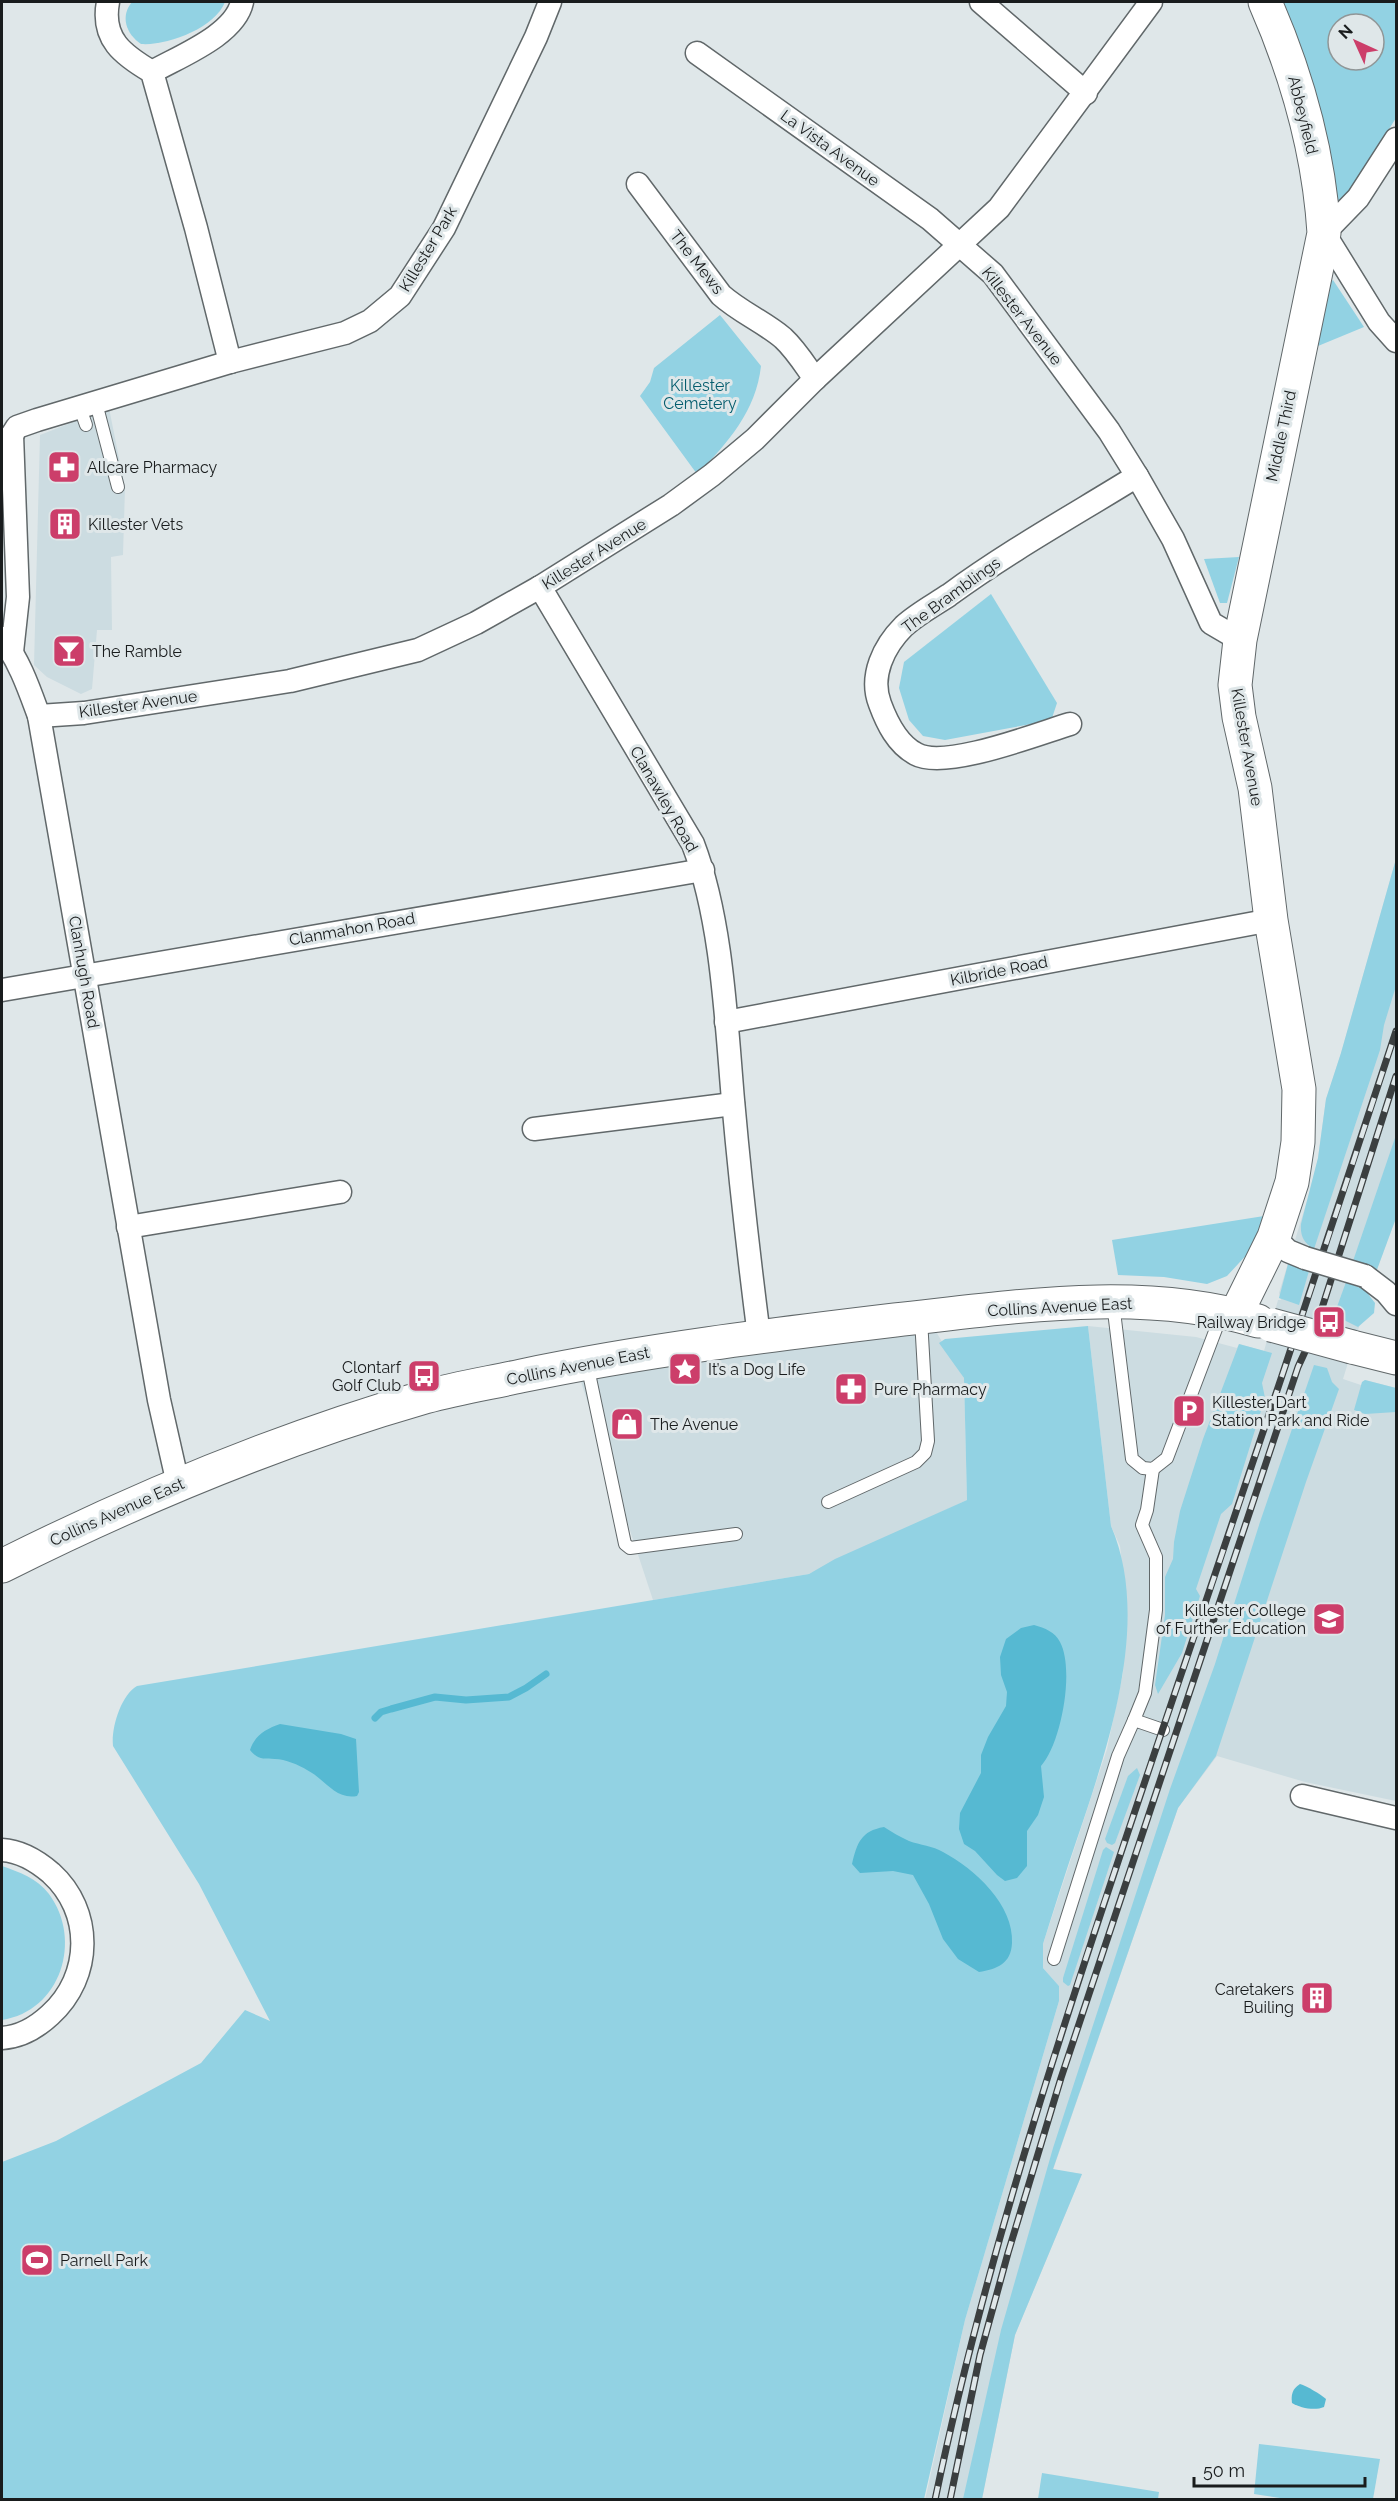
<svg xmlns="http://www.w3.org/2000/svg" width="1398" height="2501" font-family="Raleway,sans-serif">
	<style>
		.built { fill: #ccdce1 }
		.green { fill: #92d2e3; fill-rule: evenodd }
		.water { fill: #56b9d2 }
		.lines { fill: none; stroke-linecap: round; stroke-linejoin: round }
		.stream { stroke: #56b9d2; stroke-width: 7 }
		.lane-casing { stroke: #61686a; stroke-width: 14 }
		.street-casing { stroke: #61686a; stroke-width: 25 }
		.secondary-casing { stroke: #61686a; stroke-width: 35 }
		.lane { stroke: #fff; stroke-width: 12 }
		.street { stroke: #fff; stroke-width: 22 }
		.secondary { stroke: #fff; stroke-width: 33 }
		.rail-casing { stroke: #3b3f40; stroke-width: 7 }
		.rail { stroke: #dfe7e9; stroke-width: 4.5; stroke-dasharray: 14; stroke-linecap: butt }
		.street-bridge-casing { stroke: #61686a; stroke-width: 25; stroke-linecap: butt }
		.secondary-bridge-casing { stroke: #61686a; stroke-width: 35; stroke-linecap: butt }
		.street-bridge { stroke: #fff; stroke-width: 22 }
		.secondary-bridge { stroke: #fff; stroke-width: 33 }
		.labels { text-anchor: middle; dominant-baseline: central; stroke-width: 6; stroke-linejoin: round; paint-order: stroke }
		.street-label { font-size: 16px; fill: #191c1d; stroke: #dfe7e9 }
		.park-label { font-size: 16px; fill: #045d6e; stroke: #dfe7e9 }
		.poi-label { font-size: 16px; fill: #191c1d; stroke: #dfe7e9; text-anchor: start }
	</style>
	<rect width="100%" height="100%" fill="#dfe7e9"/>
	<g class="built">
		<path d="M109 408 125 488 123 555 111 557 112 630H97L92 689 81 694 47 677 34 665 40 435Z"/>
		<path d="M1396 859V1218L1375 1275 1343 1379 1361 1385 1365 1380 1396 1388V1801L1305 1782 1217 1756 1178 1808 1053 2170 1082 2174 1015 2335 982 2499 925 2500 965 2320 1059 2001V1986L1043 1968V1944L1107 1749 1123 1673 1126 1599 1120 1546 1111 1526 1088 1326 1196 1337 1237 1348 1239 1344 1264 1351 1278 1300H1281L1279 1293 1309 1194 1318 1158 1326 1099 1341 1053Z"/>
		<path d="M935 1330 964 1378 967 1500 809 1574 653 1600 579 1376Z"/>
	</g>
	<g class="green">
		<path d="M132 2H225C215 28 167 46 141 44 126 34 120 16 132 2Z"/>
		<path d="M1278 2H1396V118L1351 189 1339 201H1335ZM1338 24H1374V60H1338Z"/>
		<path d="M1333 280 1364 327 1318 346 1329 284Z"/>
		<path d="M720 315 761 366C756 411 728 443 697 474L640 396 650 382 654 368Z"/>
		<path d="M1239 557 1227 603H1220L1204 559Z"/>
		<path d="M991 594 1057 703 1052 718 1042 722 945 740 923 736 909 720 899 688 904 662Z"/>
		<path d="M1396 859V986L1384 1025 1380 1050 1314 1249C1304 1243 1300 1236 1301 1224L1318 1158 1326 1099 1341 1053Z"/>
		<path d="M1396 1135V1218L1375 1275 1353 1261Z"/>
		<path d="M1264 1216 1251 1250 1227 1276 1207 1284 1164 1277 1118 1275 1112 1240Z"/>
		<path d="M1288 1264 1309 1271 1299 1305 1279 1298Z"/>
		<path d="M1346 1282 1365 1290 1375 1303 1374 1313 1358 1327 1334 1315Z"/>
		<path d="M1088 1326 1111 1526C1152 1620 1108 1747 1077 1839 1065 1874 1054 1909 1043 1944V1968L1059 1986V2001L965 2320 924 2499 2 2500V2162L56 2141 201 2063 245 2010 270 2021 199 1884 113 1746C111 1728 121 1695 137 1686L809 1574 835 1559 967 1500 964 1378 939 1343 945 1339Z"/>
		<path d="M1239 1344 1272 1353 1262 1383 1265 1398 1232 1504 1221 1514 1196 1589 1200 1596 1182 1653 1158 1694 1155 1685 1165 1615V1577L1173 1559 1174 1542 1180 1511 1203 1439Z"/>
		<path d="M1314 1365 1327 1368 1332 1382 1339 1389 1306 1482 1216 1756 1178 1808 1053 2169 1082 2174 1015 2335 982 2499H963L1001 2330 1053 2148 1170 1789 1215 1664 1260 1522Z"/>
		<path d="M1365 1380 1396 1388V1412L1365 1414 1354 1410 1362 1382Z"/>
		<path d="M1137 1768 1140 1775 1115 1843 1112 1845 1107 1843 1105 1839 1128 1776Z"/>
		<path d="M1106 1847 1114 1852 1070 1985 1068 1986 1063 1982V1978L1103 1850Z"/>
		<path d="M2 1866C19 1872 37 1878 49 1894 83 1940 61 2011 2 2020Z"/>
		<path d="M1259 2444 1380 2459 1373 2499H1287L1254 2494Z"/>
		<path d="M1042 2473 1159 2492 1158 2499H1038Z"/>
	</g>
	<g class="water">
		<path d="M1034 1625C1045 1628 1055 1632 1060 1642 1075 1670 1061 1744 1041 1766L1044 1797 1038 1815 1027 1831V1866L1017 1878 1005 1881 997 1875 975 1851 964 1844 959 1829 960 1813 981 1773V1755L988 1737 1006 1706 1007 1692 1001 1675 1000 1657 1006 1639 1021 1628Z"/>
		<path d="M280 1724 341 1734 356 1739 359 1792 357 1796C335 1800 325 1779 307 1770 299 1765 285 1759 275 1759 263 1758 259 1761 250 1750 255 1735 266 1729 280 1724Z"/>
		<path d="M884 1827C892 1832 900 1837 909 1841 920 1845 933 1846 943 1852 975 1869 1014 1905 1012 1943 1011 1964 997 1969 979 1972L958 1959 943 1939 929 1904 913 1875 893 1871 860 1873 852 1864C857 1843 861 1831 884 1827Z"/>
		<path d="M1300 2384C1307 2386 1320 2394 1326 2399L1324 2407C1315 2411 1300 2408 1292 2403 1291 2395 1292 2389 1300 2384Z"/>
	</g>
	<g class="lines">
		<path class="stream" d="M375 1718 381 1712 391 1709 435 1697 466 1700 509 1697 526 1688 546 1674"/>
		<g class="lane-casing">
			<g id="lane">
				<path d="M96 403 118 487"/>
				<path d="M80 408 86 425"/>
				<path d="M1113 1303 1132 1459 1143 1468 1153 1469 1167 1458 1222 1313"/>
				<path d="M587 1364 625 1544 630 1548 736 1534"/>
				<path d="M1153 1469 1147 1510 1142 1525 1156 1557V1610L1145 1693 1134 1720 1163 1730"/>
				<path d="M828 1502 916 1462 925 1453 928 1441 921 1319"/>
				<path d="M1054 1959 1118 1756 1134 1720"/>
			</g>
		</g>
		<g class="street-casing">
			<g id="street">
				<path d="M108 2C101 39 123 55 152 72L196 228 230 362"/>
				<path d="M981 2 1086 93"/>
				<path d="M697 53 930 219 993 274 1109 431 1137 476 1173 539 1211 623 1240 640"/>
				<path d="M152 72C180 56 235 35 242 2"/>
				<path d="M1396 139 1358 198 1324 233 1379 322 1396 341"/>
				<path d="M638 184 721 295C740 312 764 322 783 338 796 350 805 365 815 379"/>
				<path d="M12 435 17 427 37 420 230 362 345 333 370 321 400 296 444 228 536 37 550 2"/>
				<path d="M12 435 18 597 12 652"/>
				<path d="M540 587 693 844C722 920 726 1019 733 1100 740 1179 749 1258 759 1336"/>
				<path d="M2 638C20 662 29 689 39 716L159 1400 178 1484"/>
				<path d="M39 716 84 713 290 681 418 650 476 623 540 587 671 505 712 475 755 439 815 379 999 208 1151 2"/>
				<path d="M1070 724C1037 734 945 770 916 754 897 744 887 723 880 704 869 676 884 646 904 626 917 614 934 605 949 595 1009 551 1074 515 1137 476"/>
				<path d="M2 990 703 870"/>
				<path d="M726 1022 1271 920"/>
				<path d="M534 1129 733 1104"/>
				<path d="M128 1227 340 1192"/>
				<path d="M1274 1237 1288 1251 1305 1258"/>
				<path d="M1365 1276 1386 1292 1396 1304"/>
				<path d="M1302 1796 1396 1818"/>
				<path d="M2 1850C20 1851 37 1861 51 1873 93 1911 93 1976 50 2015 37 2027 20 2037 2 2038"/>
			</g>
		</g>
		<g class="secondary-casing">
			<g id="secondary">
				<path d="M1236 1314 1274 1237 1292 1182 1298 1142 1299 1089 1271 920 1255 788 1239 717 1235 685 1240 640 1324 233C1319 153 1297 75 1265 2"/>
				<path d="M1352 1347 1396 1358"/>
				<path d="M2 1566C138 1498 279 1439 425 1397 457 1388 489 1383 521 1376 645 1350 770 1335 895 1320 1014 1307 1141 1286 1258 1321"/>
			</g>
		</g>
		<use href="#lane" class="lane"/>
		<use href="#street" class="street"/>
		<use href="#secondary" class="secondary"/>
		<g class="rail-casing">
			<g id="rail">
				<path d="M935 2500C990 2237 1077 1982 1163 1728 1242 1496 1320 1264 1396 1031"/>
				<path d="M950 2500 980 2355 1008 2253 1061 2078 1298 1367 1315 1330 1396 1076"/>
			</g>
		</g>
		<use href="#rail" class="rail"/>
		<g class="street-bridge-casing">
			<path id="street-bridge" d="M1305 1258 1365 1276"/>
		</g>
		<g class="secondary-bridge-casing">
			<path id="secondary-bridge" d="M1271 1325 1352 1347"/>
		</g>
		<use href="#street-bridge" class="street-bridge"/>
		<use href="#secondary-bridge" class="secondary-bridge"/>
	</g>
	<defs>
		<g id="pharmacy-square" transform="scale(1.725)"><rect x="-9" y="-9" width="18" height="18" rx="4" fill="#cc3e6a" stroke="#dfe7e9"/><path d="M-2-6h4v4h4v4h-4v4h-4v-4h-4v-4h4Z" fill="#fff"/></g>
		<g id="building-square" transform="scale(1.725)"><rect x="-9" y="-9" width="18" height="18" rx="4" fill="#cc3e6a" stroke="#dfe7e9"/><path d="M-4-6H4V6H1V3H-1V6H-4ZM-2.5-4.3h1.7v1.8h-1.7ZM.8-4.3h1.7v1.8H.8ZM-2.5-1h1.7V.8h-1.7ZM.8-1h1.7V.8H.8Z" fill="#fff"/></g>
		<g id="bar-square" transform="scale(1.725)"><rect x="-9" y="-9" width="18" height="18" rx="4" fill="#cc3e6a" stroke="#dfe7e9"/><path d="M-6-5H6L.8 .8V4.5H3.5V6h-7V4.5H-.8V.8Z" fill="#fff"/></g>
		<g id="bus-square" transform="scale(1.725)"><rect x="-9" y="-9" width="18" height="18" rx="4" fill="#cc3e6a" stroke="#dfe7e9"/><path d="M-5-6H5V4H4V6H2V4H-2V6H-4V4H-5ZM-3.5-4V0h7V-4ZM-3.5 1.2v1.5H-2V1.2ZM2 1.2v1.5H3.5V1.2Z" fill="#fff"/></g>
		<g id="sight-square" transform="scale(1.725)"><rect x="-9" y="-9" width="18" height="18" rx="4" fill="#cc3e6a" stroke="#dfe7e9"/><path d="M0-6L1.8-2.2L6-1.7L2.9 1.2L3.7 5.4L0 3.3L-3.7 5.4L-2.9 1.2L-6-1.7L-1.8-2.2Z" fill="#fff"/></g>
		<g id="parking-square" transform="scale(1.725)"><rect x="-9" y="-9" width="18" height="18" rx="4" fill="#cc3e6a" stroke="#dfe7e9"/><path d="M-3.5-5.5H1a3.5 3.5 0 0 1 0 7H-1V5.5H-3.5ZM-1-3.4V-.6H.8a1.4 1.4 0 0 0 0-2.8Z" fill="#fff"/></g>
		<g id="shop-square" transform="scale(1.725)"><rect x="-9" y="-9" width="18" height="18" rx="4" fill="#cc3e6a" stroke="#dfe7e9"/><path d="M-5-2.5h2.3a2.7 3.5 0 0 1 5.4 0H5L5.5 6h-11ZM-1.5-2.5h3a1.5 2.3 0 0 0-3 0Z" fill="#fff"/></g>
		<g id="university-square" transform="scale(1.725)"><rect x="-9" y="-9" width="18" height="18" rx="4" fill="#cc3e6a" stroke="#dfe7e9"/><path d="M0-5L7-2L0 1L-7-2ZM-4 1L0 2.5L4 1V4Q0 6-4 4Z" fill="#fff"/></g>
		<g id="stadium-square" transform="scale(1.725)"><rect x="-9" y="-9" width="18" height="18" rx="4" fill="#cc3e6a" stroke="#dfe7e9"/><path d="M0-5a6.5 5 0 1 0 0 10a6.5 5 0 1 0 0-10ZM-3.5-1.8h7v3.6h-7Z" fill="#fff"/></g>
	</defs>
	<g fill-rule="evenodd">
		<use href="#pharmacy-square" x="64" y="467"/>
		<use href="#building-square" x="65" y="524"/>
		<use href="#bar-square" x="69" y="651"/>
		<use href="#bus-square" x="1329" y="1322"/>
		<use href="#sight-square" x="685" y="1369"/>
		<use href="#bus-square" x="424" y="1376"/>
		<use href="#pharmacy-square" x="851" y="1389"/>
		<use href="#parking-square" x="1189" y="1411"/>
		<use href="#shop-square" x="627" y="1424"/>
		<use href="#university-square" x="1329" y="1619"/>
		<use href="#building-square" x="1317" y="1998"/>
		<use href="#stadium-square" x="37" y="2260"/>
	</g>
	<g class="labels">
		<g class="street-label">
			<text transform="translate(1303 115) rotate(76)">Abbeyfield</text>
			<text transform="translate(830 148) rotate(36)">La Vista Avenue</text>
			<text transform="translate(428 249) rotate(-59)">Killester Park</text>
			<text transform="translate(697 262) rotate(52)">The Mews</text>
			<text transform="translate(1022 316) rotate(52)">Killester Avenue</text>
			<text transform="translate(1281 436) rotate(-78)">Middle Third</text>
			<text transform="translate(594 554) rotate(-32)">Killester Avenue</text>
			<text transform="translate(951 595) rotate(-36)">The Bramblings</text>
			<text transform="translate(138 704) rotate(-8)">Killester Avenue</text>
			<text transform="translate(1247 747) rotate(80)">Killester Avenue</text>
			<text transform="translate(664 799) rotate(60)">Clanawley Road</text>
			<text transform="translate(352 929) rotate(-10)">Clanmahon Road</text>
			<text transform="translate(999 971) rotate(-11)">Kilbride Road</text>
			<text transform="translate(84 972) rotate(80)">Clanhugh Road</text>
			<text transform="translate(1060 1307) rotate(-3)">Collins Avenue East</text>
			<text transform="translate(578 1366) rotate(-11)">Collins Avenue East</text>
			<text transform="translate(117 1512) rotate(-24)">Collins Avenue East</text>
		</g>
		<g class="park-label">
			<text x="700" y="385">Killester<tspan x="700" dy="18">Cemetery</tspan></text>
		</g>
		<g class="poi-label">
			<text x="87" y="467">Allcare Pharmacy</text>
			<text x="88" y="524">Killester Vets</text>
			<text x="92" y="651">The Ramble</text>
			<text x="1306" y="1322" text-anchor="end">Railway Bridge</text>
			<text x="401" y="1367" text-anchor="end">Clontarf<tspan x="401" dy="18">Golf Club</tspan></text>
			<text x="708" y="1369">It’s a Dog Life</text>
			<text x="874" y="1389">Pure Pharmacy</text>
			<text x="1212" y="1402">Killester Dart<tspan x="1212" dy="18">Station Park and Ride</tspan></text>
			<text x="650" y="1424">The Avenue</text>
			<text x="1306" y="1610" text-anchor="end">Killester College<tspan x="1306" dy="18">of Further Education</tspan></text>
			<text x="1294" y="1989" text-anchor="end">Caretakers<tspan x="1294" dy="18">Builing</tspan></text>
			<text x="60" y="2260">Parnell Park</text>
		</g>
	</g>
	<rect width="1398" height="2501" fill="none" stroke="#191c1d" stroke-width="6"/>
	<g transform="translate(1356 42) rotate(315)"><circle r="28" fill="#dfe7e9" stroke="#909697" stroke-width="1.5"/>
	<path d="M0-4.5L10 22L0 15L-10 22Z" fill="#cc3e6a"/>
	<text y="-9" font-size="16" font-weight="bold" text-anchor="middle" fill="#191c1d">N</text>
	</g>
	<path d="M1194 2477v9h171v-9" fill="none" stroke="#191c1d" stroke-width="3"/>
	<text x="1203" y="2477" font-size="18" fill="#191c1d" stroke="#dfe7e9" stroke-width="4.5" paint-order="stroke">50 m</text>
</svg>
